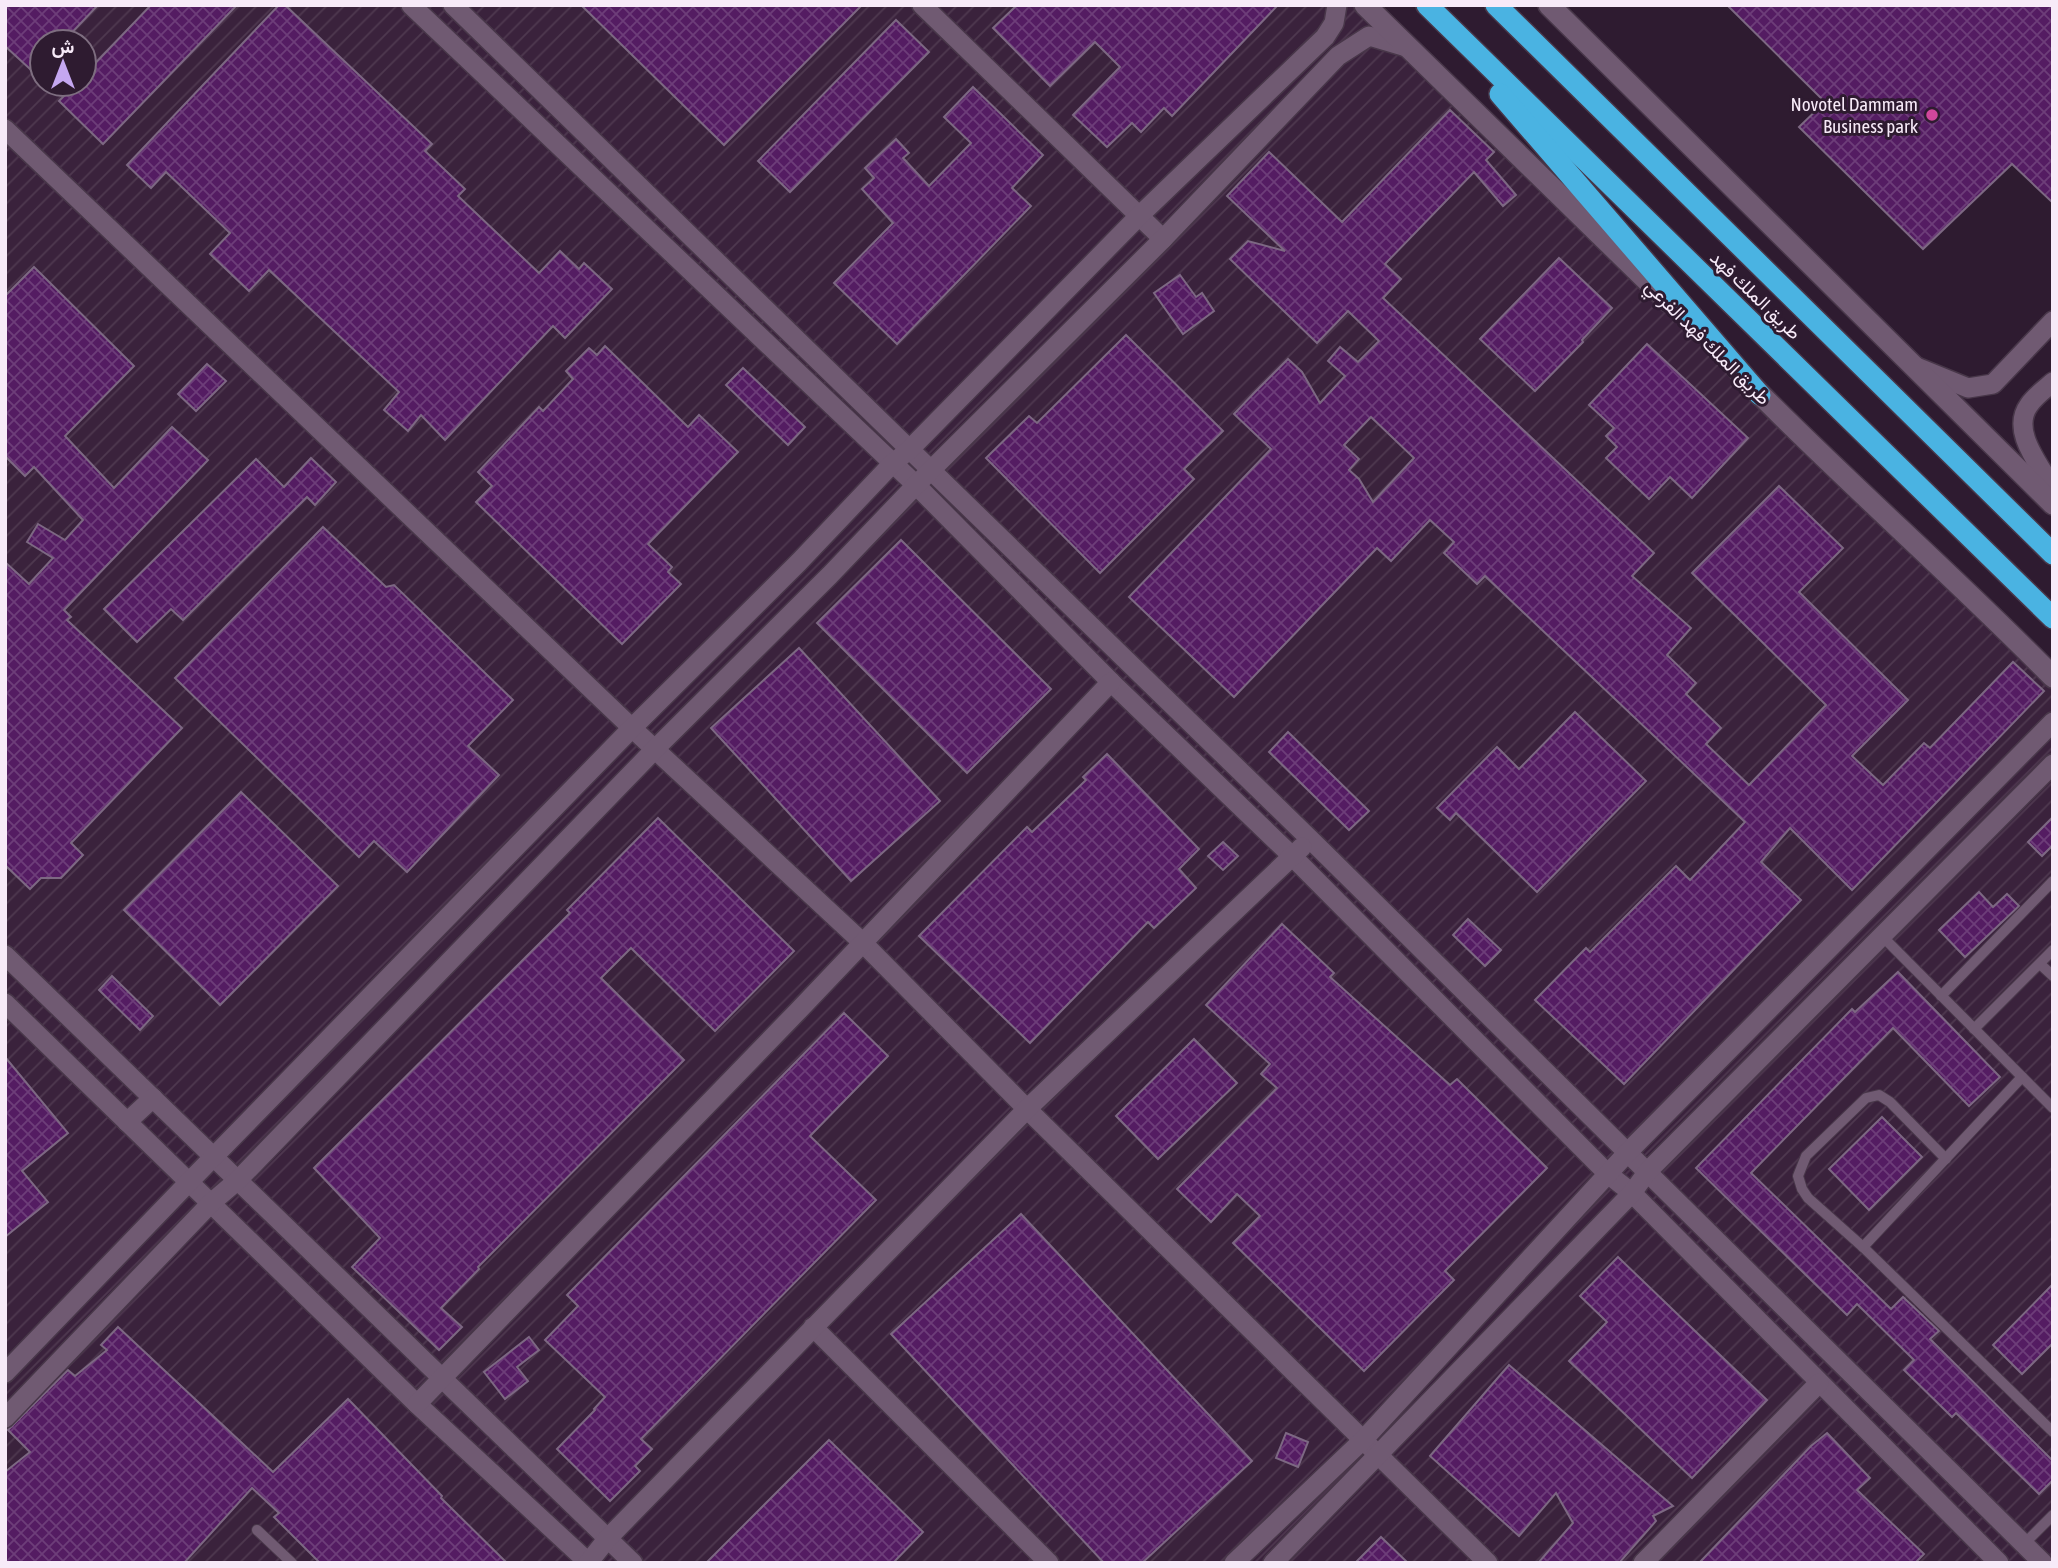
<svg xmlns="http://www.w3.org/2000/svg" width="2058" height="1568" font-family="'Asap Condensed',Vazirmatn,sans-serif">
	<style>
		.industrial { fill: url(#industrial-furrows); fill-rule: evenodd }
		.building { fill: url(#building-cross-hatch); stroke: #7d6883; stroke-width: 2; fill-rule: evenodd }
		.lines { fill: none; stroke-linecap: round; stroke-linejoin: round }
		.lane-casing { stroke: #483749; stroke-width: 12 }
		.street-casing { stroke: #483749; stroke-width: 22 }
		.secondary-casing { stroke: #483749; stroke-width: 24 }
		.highway-casing { stroke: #483749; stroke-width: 24 }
		.lane { stroke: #705a72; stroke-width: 10 }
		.street { stroke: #705a72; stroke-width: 19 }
		.secondary { stroke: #705a72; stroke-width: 21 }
		.highway { stroke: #4ab3e2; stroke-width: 21 }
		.hotel-dot { fill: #d1479c; stroke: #2e1b30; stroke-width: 2.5 }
		.labels { text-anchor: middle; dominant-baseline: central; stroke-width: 6; stroke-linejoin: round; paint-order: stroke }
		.poi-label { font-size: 19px; fill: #f7eaf8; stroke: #2e1b30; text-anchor: end }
		.street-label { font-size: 19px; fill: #f7eaf8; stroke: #2e1b30 }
	</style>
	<defs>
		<pattern id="industrial-furrows" width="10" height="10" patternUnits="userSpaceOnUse" patternTransform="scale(1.75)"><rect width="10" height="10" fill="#3a223c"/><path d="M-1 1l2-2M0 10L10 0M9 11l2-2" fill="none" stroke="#4e384f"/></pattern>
		<pattern id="building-cross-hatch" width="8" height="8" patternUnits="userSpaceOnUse" patternTransform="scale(1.75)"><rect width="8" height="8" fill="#541c62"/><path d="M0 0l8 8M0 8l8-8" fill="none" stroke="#6d3d79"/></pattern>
	</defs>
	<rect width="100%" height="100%" fill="#2e1b30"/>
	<path class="industrial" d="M5 5H1355L2053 686V1563H5ZM42 42H84V84H42Z"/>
	<g class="building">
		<path d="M5 5H98L63 42H42V80L5 46Z"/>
		<path d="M151 5H237L103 144 59 101 76 84H84V75Z"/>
		<path d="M279 5H285L432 144 425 151 465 189 458 196 539 273 560 251 579 269 584 263 612 289 565 338 553 326 445 440 421 415 408 431 384 410 399 392 269 270 249 291 210 254 230 233 166 172 151 188 127 165Z"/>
		<path d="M581 5H862L724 145Z"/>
		<path d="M1017 5H1278L1172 116 1164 108 1141 132 1132 123 1107 147 1073 115 1120 67 1095 42 1050 86 993 28Z"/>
		<path d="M1727 5H2053V203L2012 164 1923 249 1799 127 1825 102Z"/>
		<path d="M896 20 929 52 790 192 758 161Z"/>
		<path d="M973 87 1043 155 1012 188 1031 206 897 344 834 283 893 223 862 189 874 178 865 168 896 139 909 153 903 158 929 186 971 143 944 117Z"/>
		<path d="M1450 110 1494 152 1486 160 1516 195 1503 206 1474 172 1385 264 1401 279 1383 298 1654 553 1632 576 1691 628 1667 655 1696 683 1686 694 1721 728 1706 744 1749 785 1826 705 1692 573 1779 486 1843 548 1799 592 1908 700 1852 756 1883 785 1924 743 1930 748 2013 662 2044 691 1852 890 1790 828 1761 862 1801 900 1624 1084 1535 1000 1586 948 1590 952 1676 866 1690 880 1745 822 1485 576 1477 584 1444 553 1454 542 1430 520 1391 561 1377 548 1234 697 1129 597 1271 449 1234 414 1255 392 1288 359 1302 372 1320 403 1345 376 1328 361 1340 347 1358 362 1379 341 1348 311 1317 343 1230 259 1248 241 1285 251 1227 196 1269 152 1342 222ZM1371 417 1414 458 1373 502 1359 479 1349 470 1359 459 1344 445Z"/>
		<path d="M1559 258 1612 308 1582 340 1583 342 1535 391 1480 339Z"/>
		<path d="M34 267 134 366 65 436 114 488 172 427 208 460 64 610 71 617 67 620 182 728 71 843 83 855 61 878H41L30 889 5 865V562L29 584 53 558 27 542 38 524 65 540 83 520 34 467 25 476 5 456V296Z"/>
		<path d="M1180 275 1196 297 1202 293 1214 311 1183 334 1154 293Z"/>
		<path d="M1126 335 1223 431 1184 469 1194 479 1100 573 986 458 1029 416 1037 423Z"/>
		<path d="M1647 344 1748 438 1692 498 1670 477 1649 499 1606 458 1617 447 1606 436 1614 428 1589 405Z"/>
		<path d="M605 346 688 427 699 415 738 452 648 544 672 567 668 572 681 584 622 644 476 502 492 486 478 472 539 407 543 411 573 379 566 371 589 348 597 355Z"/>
		<path d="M207 364 226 381 196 411 178 394Z"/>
		<path d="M743 368 805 427 788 445 726 385Z"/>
		<path d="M311 458 336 482 315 505 307 497 183 620 171 609 137 642 104 609 256 459 284 487Z"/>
		<path d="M323 527 386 587 394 585 513 700 468 746 499 775 407 872 374 841 359 857 175 678Z"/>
		<path d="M901 540 1051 689 967 773 817 623Z"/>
		<path d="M799 648 940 801 851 881 711 728Z"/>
		<path d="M1575 712 1646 781 1537 892 1456 813 1450 820 1437 808 1497 747 1519 769Z"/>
		<path d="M1288 732 1369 811 1349 830 1269 752Z"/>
		<path d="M1107 754 1199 849 1179 869 1196 888 1154 928 1148 922 1030 1043 919 936 1027 827 1032 832 1086 780 1083 777Z"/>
		<path d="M241 792 338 886 220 1005 124 910Z"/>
		<path d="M2053 817V845L2042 856 2028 842Z"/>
		<path d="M658 818 794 951 715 1031 631 948 601 978 684 1060 478 1267 479 1269 441 1308 462 1327 439 1350 352 1267 380 1238 314 1168 570 913 567 910Z"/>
		<path d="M1223 842 1238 856 1223 870 1208 856Z"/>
		<path d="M1979 892 1993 907 2007 894 2019 906 1965 957 1939 930Z"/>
		<path d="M1468 919 1501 950 1485 966 1453 935Z"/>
		<path d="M1282 924 1334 973 1330 977 1450 1085 1457 1079 1547 1168 1445 1271 1454 1280 1364 1371 1233 1243 1260 1216 1237 1194 1211 1222 1177 1189 1277 1088 1261 1074 1270 1064 1206 1005Z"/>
		<path d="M1898 972 2000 1077 1969 1106 1893 1028 1751 1173 1891 1309 1903 1297 1939 1331 1930 1339 2053 1461V1480L2039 1494 1956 1413 1952 1417 1904 1370 1914 1360 1857 1304 1847 1315 1696 1168 1852 1009 1855 1012Z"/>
		<path d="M112 976 153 1016 140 1030 99 990Z"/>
		<path d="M844 1013 888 1056 810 1136 876 1200 641 1439 652 1449 635 1466 640 1471 610 1501 557 1449 595 1410 594 1409 605 1397 545 1340 578 1306 567 1295Z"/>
		<path d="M1194 1039 1237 1083 1158 1159 1116 1116Z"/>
		<path d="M5 1057 68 1133 22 1171 48 1202 5 1237Z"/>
		<path d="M1882 1117 1922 1157 1869 1210 1829 1169Z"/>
		<path d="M1021 1214 1252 1461 1142 1563H1104L891 1334Z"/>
		<path d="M1618 1257 1767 1400 1692 1478 1569 1361 1607 1322 1580 1296Z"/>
		<path d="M2053 1284V1343L2022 1374 1993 1345Z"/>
		<path d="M118 1327 273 1472 348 1399 442 1496 441 1498 507 1563H320L274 1517 279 1513 252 1488 184 1563H5V1472L30 1452 8 1430 68 1370 75 1376 107 1350 101 1345Z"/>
		<path d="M529 1337 539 1350 517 1367 528 1381 505 1399 484 1372Z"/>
		<path d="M1509 1365 1673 1506 1653 1516 1656 1521 1619 1563H1538L1573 1523 1556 1493 1519 1536 1430 1456Z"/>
		<path d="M1286 1433 1308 1442 1298 1467 1276 1458Z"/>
		<path d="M1827 1433 1870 1478 1857 1490 1924 1554 1915 1563H1699L1811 1446Z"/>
		<path d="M829 1440 923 1532 893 1563H706Z"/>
		<path d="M1381 1537 1408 1563H1355Z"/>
	</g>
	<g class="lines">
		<g class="lane-casing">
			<g id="lane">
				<path d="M1882 936 2053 1108"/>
				<path d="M2040 964 2053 976"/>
				<path d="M1941 996 2053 881"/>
				<path d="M1974 1029 2053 950"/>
				<path d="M1946 1159 1890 1102 1879 1095 1866 1098 1806 1156 1798 1176 1802 1189 1808 1198 1863 1247 2053 1432"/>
				<path d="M1863 1247 2022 1077"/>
				<path d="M257 1530 292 1563"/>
				<path d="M2024 1544 2053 1515"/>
			</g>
		</g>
		<g class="street-casing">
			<g id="street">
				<path d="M411 5 916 485 1111 682 1292 856 1608 1174 1632 1193 1999 1563"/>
				<path d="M453 5 1311 840 2043 1563"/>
				<path d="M922 5 1163 239"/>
				<path d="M5 129 632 728 862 942 1027 1109 1488 1563"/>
				<path d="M1914 366 1968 388 1993 384 2053 321"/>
				<path d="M2053 382C2045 389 2035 396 2029 405 2010 431 2040 465 2053 489"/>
				<path d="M5 955 633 1563"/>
				<path d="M5 1003 417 1404 589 1563"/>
				<path d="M127 1122 153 1098"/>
				<path d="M813 1327 1049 1563"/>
				<path d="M5 1373 189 1182 632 728 799 562 892 464 909 450 1139 216 1325 37 1334 23 1337 5"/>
				<path d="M417 1404 797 1012 1111 682"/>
				<path d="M5 1418 211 1203 238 1180 656 748 830 575 916 485 1163 239 1338 56 1369 36 1406 47"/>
				<path d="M588 1563 608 1538 1027 1109 1302 847"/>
				<path d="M1234 1563 1364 1439 1628 1152 2053 722"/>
				<path d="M1273 1563 1632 1193 1648 1171 2053 764"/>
				<path d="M1643 1563 1819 1383"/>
			</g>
		</g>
		<g class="secondary-casing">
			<g id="secondary">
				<path d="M1365 5 1669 302"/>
				<path d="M1549 5 2053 504"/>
				<path d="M1748 382C1847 483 1954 576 2053 677"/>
			</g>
		</g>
		<g class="highway-casing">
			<g id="highway">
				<path d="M1427 5 2053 618"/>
				<path d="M1496 5 2053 554"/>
				<path d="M1500 94 1760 395"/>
			</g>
		</g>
		<use href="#lane" class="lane"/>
		<use href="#street" class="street"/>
		<use href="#secondary" class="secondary"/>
		<use href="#highway" class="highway"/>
	</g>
	<circle class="hotel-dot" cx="1932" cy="115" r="7"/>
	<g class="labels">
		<g class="poi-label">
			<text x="1918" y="104">Novotel Dammam<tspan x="1918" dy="22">Business park</tspan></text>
		</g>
		<g class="street-label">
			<text transform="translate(1756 295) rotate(44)">طريق الملك فهد</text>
			<text transform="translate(1708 342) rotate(45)">طريق الملك فهد الفرعي</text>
		</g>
	</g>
	<rect width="2058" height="1568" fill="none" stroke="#f7eaf8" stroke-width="14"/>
	<g transform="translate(63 63)"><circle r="33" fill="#2e1b30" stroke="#7e6e80" stroke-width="2"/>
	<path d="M0-5L12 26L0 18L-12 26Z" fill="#c5a7f1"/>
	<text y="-10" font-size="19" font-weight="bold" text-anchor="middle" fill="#f7eaf8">ش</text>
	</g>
</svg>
